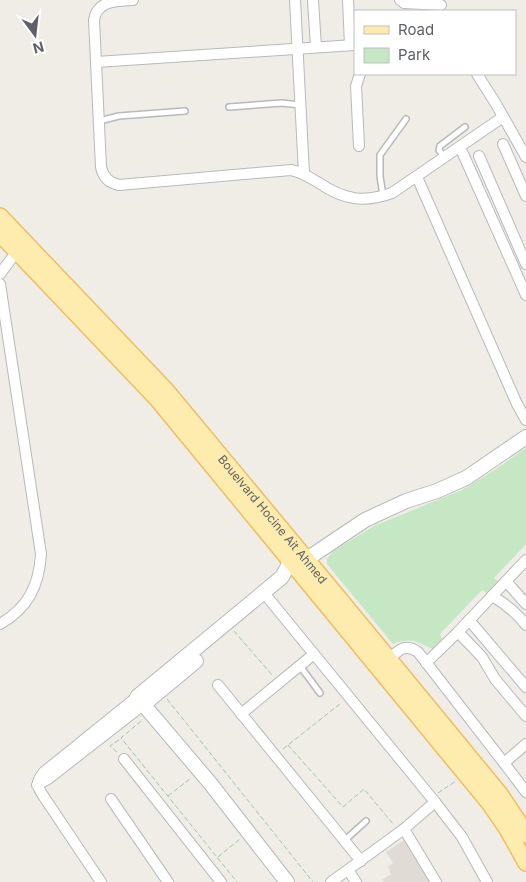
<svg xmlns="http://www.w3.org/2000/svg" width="526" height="882" font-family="Inter,sans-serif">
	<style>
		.education { fill: #e0dcd5 }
		.green { fill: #c6e7c4 }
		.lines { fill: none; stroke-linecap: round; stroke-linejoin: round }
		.lane-casing { stroke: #b7b9bd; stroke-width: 8 }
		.street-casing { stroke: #b7b9bd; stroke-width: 12 }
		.secondary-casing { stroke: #b5b9bd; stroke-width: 16 }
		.primary-casing { stroke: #f0bd60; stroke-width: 18 }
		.path { stroke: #9dc7a6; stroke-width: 1; stroke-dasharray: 5 2.5; stroke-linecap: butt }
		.lane { stroke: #fff; stroke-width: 5 }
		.street { stroke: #fff; stroke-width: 10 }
		.secondary { stroke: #fff; stroke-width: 14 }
		.primary { stroke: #feebae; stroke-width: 15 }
		.labels { text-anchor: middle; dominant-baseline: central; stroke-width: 4.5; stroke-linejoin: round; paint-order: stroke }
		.street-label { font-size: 12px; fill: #5e6266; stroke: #fff }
	</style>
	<rect width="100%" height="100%" fill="#f0ede6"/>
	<path class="education" d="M404 840 430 882H384L382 880 391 874 390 871 388 867 393 863 386 852Z"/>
	<path class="green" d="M526 448V544L494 578 499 582 487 593 482 590 440 634 442 639 433 649C427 647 423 644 417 642 410 639 400 641 393 644L327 564V559L333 551 374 526 462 490 496 469Z"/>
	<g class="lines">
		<g class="lane-casing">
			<g id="lane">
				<path d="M229 107 282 103 300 105"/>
				<path d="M99 121 119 116 185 111"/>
				<path d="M444 157 439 150 440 146 465 127"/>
				<path d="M383 196 380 176V155L406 119"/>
				<path d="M300 666 320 693"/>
				<path d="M344 841 366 821"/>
			</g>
		</g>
		<g class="street-casing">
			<g id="street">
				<path d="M133 0C117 1 97 0 94 20L101 167C103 177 109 183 119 185L291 170C302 172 309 177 319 183 344 200 364 203 392 193L503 117"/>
				<path d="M295 0 304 174"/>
				<path d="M313 0 316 47"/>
				<path d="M348 0 350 45"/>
				<path d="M400 0 404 3 441 5"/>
				<path d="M96 62 355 45"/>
				<path d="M477 74 496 104 526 157"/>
				<path d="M503 144 526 196"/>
				<path d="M359 146 356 86 360 74"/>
				<path d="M460 147 526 295"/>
				<path d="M479 156 526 264"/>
				<path d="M417 177 517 404 526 420"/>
				<path d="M0 274 17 251"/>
				<path d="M0 284 41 554C39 586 28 608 0 624"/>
				<path d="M506 581 526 604"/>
				<path d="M264 593 435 802 462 837 487 882"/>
				<path d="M492 596C506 604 516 612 526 625"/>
				<path d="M469 620 526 687"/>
				<path d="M458 632 482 657 495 679 526 716"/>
				<path d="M389 660C398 650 405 643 418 652L504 763 526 792"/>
				<path d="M426 663 458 632 526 560"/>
				<path d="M218 685 361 861"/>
				<path d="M241 714 314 654"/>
				<path d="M124 759 221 882"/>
				<path d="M504 763 526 744"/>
				<path d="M37 785 48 779 143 705"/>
				<path d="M111 799 168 882"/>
				<path d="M404 829 436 882"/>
				<path d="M348 870 356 882"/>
				<path d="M101 882 46 800C39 789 33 784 44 772L137 697"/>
				<path d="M331 882 404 829 435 802"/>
			</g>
		</g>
		<g class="secondary-casing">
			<g id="secondary">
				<path d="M307 559 365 520 406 501 437 491 466 478 526 437"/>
				<path d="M143 705 196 661"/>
				<path d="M287 882 210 783 137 697 282 577 288 566 289 559"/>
			</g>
		</g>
		<g class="primary-casing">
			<g id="primary">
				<path id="s1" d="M0 216 166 390 348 609 500 794 518 821 526 835"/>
				<path d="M0 234 157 399 489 803 507 829 526 863"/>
			</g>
		</g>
		<g class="path">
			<path d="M234 631 272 675"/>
			<path d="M167 699 313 882"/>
			<path d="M141 721 121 738 237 882"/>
			<path d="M288 745 343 807 364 789 393 824"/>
			<path d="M283 749 341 703"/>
			<path d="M117 752 110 746 120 739"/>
			<path d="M438 793 456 781"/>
			<path d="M168 796 191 778"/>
			<path d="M218 857 240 839"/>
		</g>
		<use href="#lane" class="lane"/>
		<use href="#street" class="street"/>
		<use href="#secondary" class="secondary"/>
		<use href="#primary" class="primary"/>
	</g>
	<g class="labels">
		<g class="street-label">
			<text stroke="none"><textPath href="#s1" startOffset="408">Bouelvard Hocine Ait Ahmed</textPath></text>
		</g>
	</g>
	<rect x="354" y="10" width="162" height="65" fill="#ffffff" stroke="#bfc0c2"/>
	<rect x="364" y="26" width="25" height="8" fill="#feebae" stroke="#bfc0c2"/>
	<text x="398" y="35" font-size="15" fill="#5e6266">Road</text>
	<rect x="364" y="48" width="25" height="15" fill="#c6e7c4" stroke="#bfc0c2"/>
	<text x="398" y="60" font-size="15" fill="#5e6266">Park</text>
	<g transform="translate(35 35) rotate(165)" stroke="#ffffff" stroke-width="4" paint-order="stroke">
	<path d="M0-4L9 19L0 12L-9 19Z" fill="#5e6266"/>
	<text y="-8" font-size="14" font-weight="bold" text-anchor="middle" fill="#5e6266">N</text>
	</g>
</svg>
